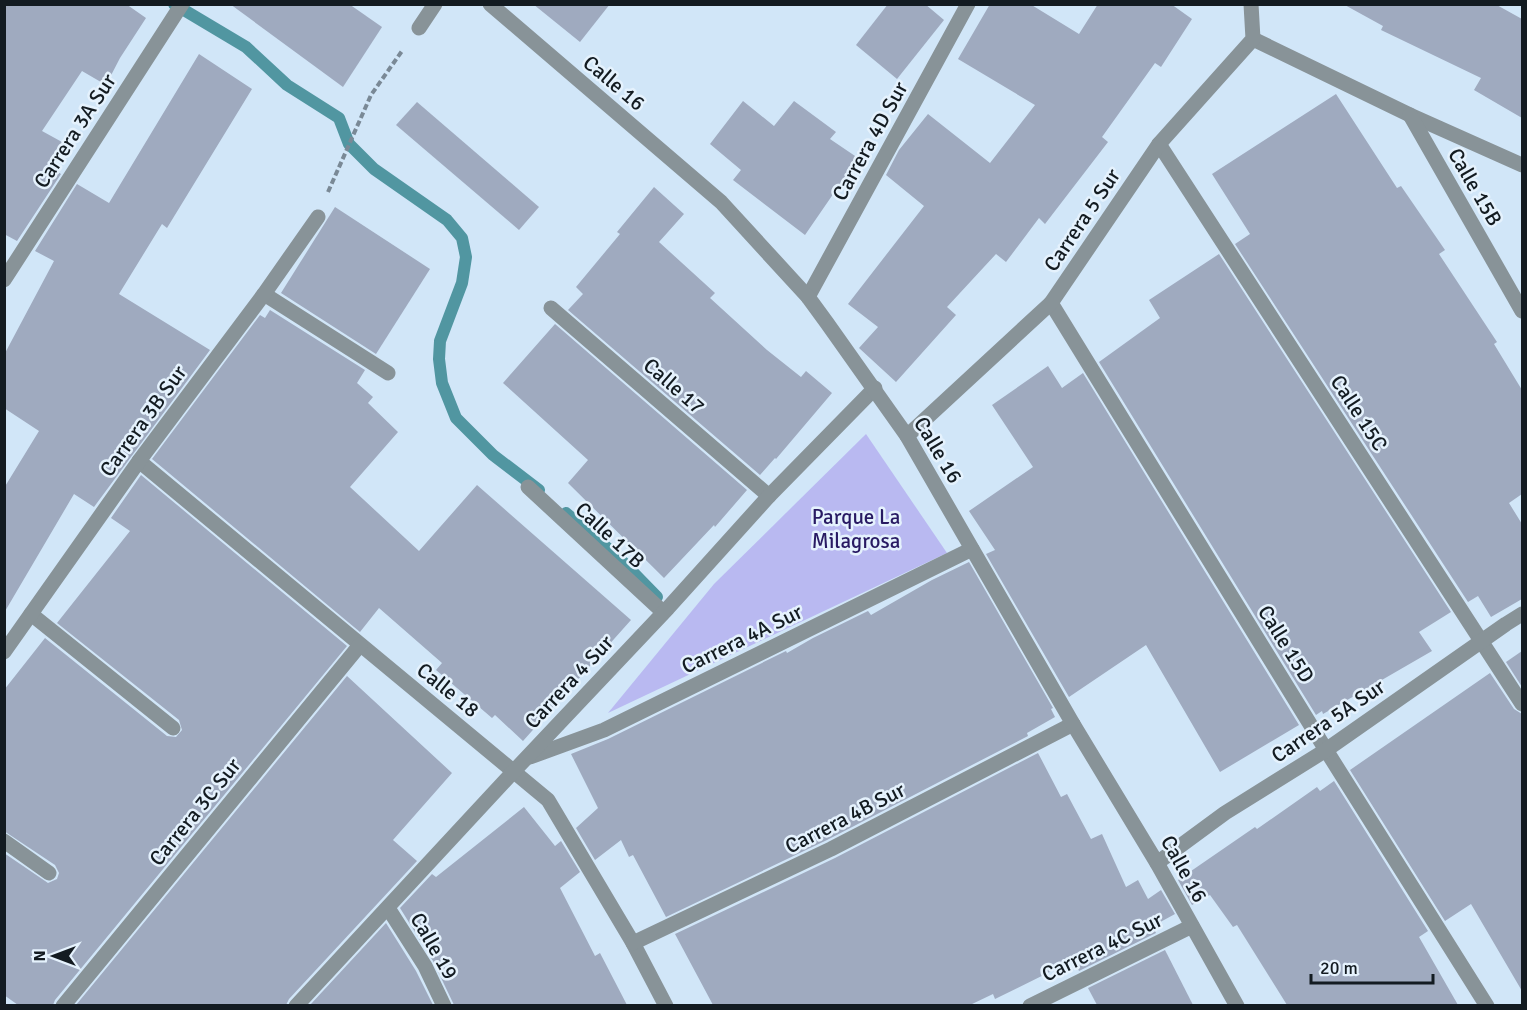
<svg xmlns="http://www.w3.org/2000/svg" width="1527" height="1010" font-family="Signika,sans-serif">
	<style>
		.green { fill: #b9b9f1 }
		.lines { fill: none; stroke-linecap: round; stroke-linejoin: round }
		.stream { stroke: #5196a1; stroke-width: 12 }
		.building { fill: #9faabf }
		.path { stroke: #7a8996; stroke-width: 4; stroke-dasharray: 6 3; stroke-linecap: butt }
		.service { stroke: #889398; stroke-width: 15 }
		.minor { stroke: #889398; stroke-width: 15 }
		.tertiary { stroke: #889398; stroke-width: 15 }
		.labels { text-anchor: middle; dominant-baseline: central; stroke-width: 5; stroke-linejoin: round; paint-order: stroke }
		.street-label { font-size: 21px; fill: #131b21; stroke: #e5f2fd }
		.park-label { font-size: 21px; fill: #281a63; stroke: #e5f2fd }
	</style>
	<rect width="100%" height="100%" fill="#d1e6f8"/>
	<path class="green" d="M866 434 947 553 608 713 714 584Z"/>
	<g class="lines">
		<g class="stream">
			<path d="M174 4 246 47 287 85 339 118 349 144 374 169 447 220 462 238 466 257 462 283 440 341 439 359 442 383 456 418 493 455 539 490"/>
			<path d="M566 513 617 556 657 597"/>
		</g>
	</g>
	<g class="building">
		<path d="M4 4H126L146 18 120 58 106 85 82 71 42 131 62 142 48 166 61 174 17 241 4 234Z"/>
		<path d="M230 4H349L382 27 343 87Z"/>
		<path d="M533 4H610L580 42Z"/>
		<path d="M888 4H925L944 20 897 79 856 45Z"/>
		<path d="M990 4H1030L1079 34 1098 4H1171L1192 19 1161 67 1155 63 1102 137 1108 142 1045 224 1039 218 1006 262 996 254 947 307 956 315 896 382 859 348 878 327 848 304 924 206 886 175 899 150 928 114 990 163 1035 105 958 59Z"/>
		<path d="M1343 4H1495L1522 19V118L1474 90 1481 78 1381 30 1383 26Z"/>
		<path d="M199 54 252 89 167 228 162 224 119 294 210 350 94 507 74 494 4 613V488L39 431 4 408V355L54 261 35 251 77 184 109 203Z"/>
		<path d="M1336 94 1397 188 1401 186 1445 250 1439 254 1497 342 1494 344 1522 390V494L1509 503 1522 524V599L1491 617 1478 596 1468 602 1235 244 1250 234 1212 174Z"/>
		<path d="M743 101 774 126 794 101 836 132 830 139 858 158 805 235 733 180 741 170 710 144Z"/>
		<path d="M417 102 539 207 519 230 396 125Z"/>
		<path d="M654 187 684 214 659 242 715 293 710 298 767 350 801 377 806 371 832 393 776 459 775 458 760 475 568 310 583 294 576 287 620 234 617 232Z"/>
		<path d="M335 207 430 269 376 354 281 293Z"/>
		<path d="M1219 254 1451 612 1419 632 1432 651 1323 714 1322 711 1316 715 1099 362 1160 318 1149 300Z"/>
		<path d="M270 310 365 370 357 383 373 397 368 403 398 432 350 487 419 551 477 485 631 620 523 741 495 715 492 718 436 670 442 663 379 608 360 632 152 459 260 315 265 318Z"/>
		<path d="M555 324 747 490 715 527 714 525 664 578 568 483 588 460 503 383Z"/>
		<path d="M1048 366 1062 388 1083 373 1299 725 1220 772 1146 645 1069 697 986 554 995 550 969 511 1033 467 992 405Z"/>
		<path d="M141 475 347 646 55 1000 53 1005H18L4 995V853L48 883 57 879 59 873 55 865 4 831V690L45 638 167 736 176 737 182 730 179 720 57 623 130 531 111 518Z"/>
		<path d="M969 562 1053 708 1051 709 1055 717 1027 733 1028 736 827 840 666 917 633 855 629 857 621 840 595 860 576 828 598 808 571 754 608 739 786 651 787 653 813 638 868 611 871 615 932 580Z"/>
		<path d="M1522 651V687L1506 662Z"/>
		<path d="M1490 673 1514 709 1522 714V991L1471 904 1445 921 1350 770Z"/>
		<path d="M347 676 452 773 393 840 417 861 289 999 286 1005H76Z"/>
		<path d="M1038 753 1061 797 1067 794 1091 839 1102 834 1126 887 1138 880 1148 899 1161 890 1175 914 1153 926 1156 933 1079 971 1074 960 995 999 993 994 970 1005H713L675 934 835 858Z"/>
		<path d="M1334 781 1428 931 1419 937 1458 1005H1287L1237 925 1233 927 1210 895 1192 905 1178 880 1255 827 1257 829 1317 787 1320 791Z"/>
		<path d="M524 807 555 846 561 841 580 872 560 888 595 956 600 953 627 1005H454L433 961 400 908 432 874 436 877Z"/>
		<path d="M386 923 416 971 433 1005H310Z"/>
		<path d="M1165 950 1193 1005H1097L1088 988Z"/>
	</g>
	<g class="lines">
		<path class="path" d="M328 192 371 95 402 51"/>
		<g class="service">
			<path d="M31 614 173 728"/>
			<path d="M4 841 49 873"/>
		</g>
		<g class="minor">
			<path d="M419 28 435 4"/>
			<path d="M1253 39 1410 115 1522 165"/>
			<path d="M1410 115 1522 311"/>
			<path d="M1159 144 1522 704"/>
			<path d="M4 280 182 4"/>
			<path d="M264 294 388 373"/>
			<path d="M808 297 968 4"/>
			<path d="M1051 303 1326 750 1487 1006"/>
			<path d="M551 308 769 496"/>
			<path d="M907 436 1051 303 1159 144 1253 39 1251 4"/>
			<path d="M139 461 548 800 633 943 666 1006"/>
			<path d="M528 487 663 612"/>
			<path d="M4 652 139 461 264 294 318 217"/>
			<path d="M530 757 604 730 972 549"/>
			<path d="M1157 863 1225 813 1326 750 1506 624 1522 614"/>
			<path d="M388 908 425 966 444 1006"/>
			<path d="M633 943 831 849 1073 724"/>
			<path d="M63 1006 360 645"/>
			<path d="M296 1006 514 771 668 608 769 496 875 388"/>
			<path d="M1030 1006 1192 926"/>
		</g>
		<path class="tertiary" d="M490 4 721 202 808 297 827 323 907 436 1073 724 1157 863 1237 1006"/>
	</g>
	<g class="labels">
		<g class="street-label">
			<text transform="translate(614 83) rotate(40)">Calle 16</text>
			<text transform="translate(75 131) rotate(-57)">Carrera 3A Sur</text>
			<text transform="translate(870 141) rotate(-61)">Carrera 4D Sur</text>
			<text transform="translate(1475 187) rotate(60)">Calle 15B</text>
			<text transform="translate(1082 220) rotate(-56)">Carrera 5 Sur</text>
			<text transform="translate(674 386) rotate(41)">Calle 17</text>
			<text transform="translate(1359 413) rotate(57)">Calle 15C</text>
			<text transform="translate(143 421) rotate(-54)">Carrera 3B Sur</text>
			<text transform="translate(938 450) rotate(59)">Calle 16</text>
			<text transform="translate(610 535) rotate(43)">Calle 17B</text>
			<text transform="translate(742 639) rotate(-26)">Carrera 4A Sur</text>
			<text transform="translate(1286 644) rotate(58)">Calle 15D</text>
			<text transform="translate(569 682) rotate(-47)">Carrera 4 Sur</text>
			<text transform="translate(448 690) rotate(39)">Calle 18</text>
			<text transform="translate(1328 721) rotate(-34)">Carrera 5A Sur</text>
			<text transform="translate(195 812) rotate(-51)">Carrera 3C Sur</text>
			<text transform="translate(845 818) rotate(-27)">Carrera 4B Sur</text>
			<text transform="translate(1184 869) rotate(61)">Calle 16</text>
			<text transform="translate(434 946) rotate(60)">Calle 19</text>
			<text transform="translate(1102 947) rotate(-26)">Carrera 4C Sur</text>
		</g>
		<g class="park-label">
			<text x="856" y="517">Parque La<tspan x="856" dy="24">Milagrosa</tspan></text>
		</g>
	</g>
	<rect width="1527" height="1010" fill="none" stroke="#131b21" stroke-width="12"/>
	<g transform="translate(54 956) rotate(270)" stroke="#e5f2fd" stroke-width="4.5" paint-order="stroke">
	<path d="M0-4.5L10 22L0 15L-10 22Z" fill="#131b21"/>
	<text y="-9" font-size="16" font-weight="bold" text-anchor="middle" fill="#131b21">N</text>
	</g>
	<path d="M1311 974v9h122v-9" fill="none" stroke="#131b21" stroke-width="3"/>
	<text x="1320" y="974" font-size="18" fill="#131b21" stroke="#e5f2fd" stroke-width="4.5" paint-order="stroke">20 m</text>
</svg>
